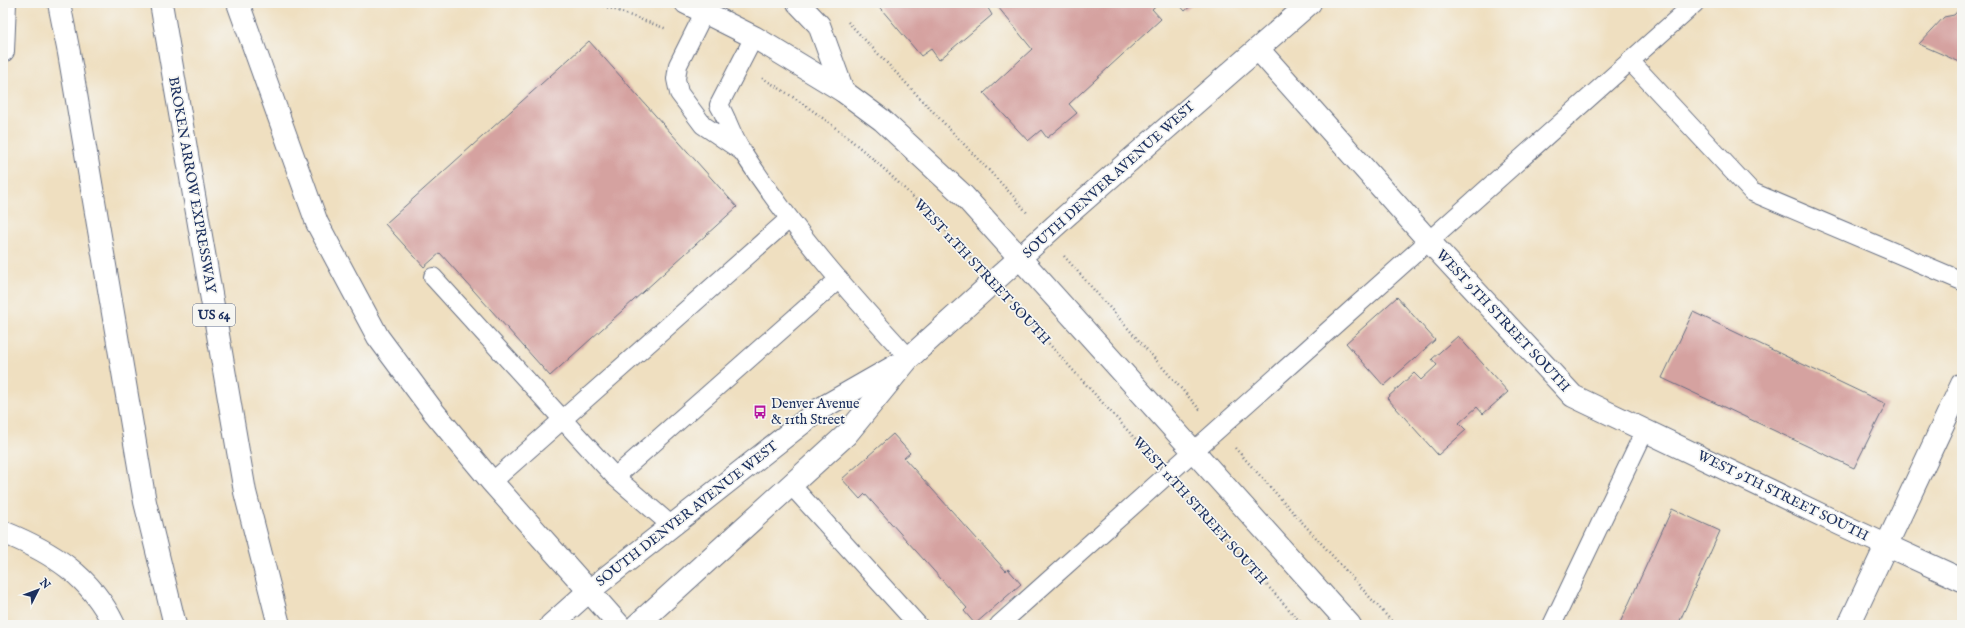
<svg xmlns="http://www.w3.org/2000/svg" width="1965" height="628" font-family="'IM FELL English',serif">
	<style>
		.building { fill: #d5a2a0 }
		.lines { fill: none; stroke-linecap: round; stroke-linejoin: round }
		.lane-casing { stroke: #656d80; stroke-width: 20 }
		.secondary-casing { stroke: #656d80; stroke-width: 24 }
		.primary-casing { stroke: #656d80; stroke-width: 24 }
		.highway-casing { stroke: #656d80; stroke-width: 24 }
		.path { stroke: #656d80; stroke-width: 2.5; stroke-dasharray: 1 3; stroke-linecap: butt }
		.lane { stroke: #fff; stroke-width: 18 }
		.secondary { stroke: #fff; stroke-width: 22 }
		.primary { stroke: #fff; stroke-width: 22 }
		.highway { stroke: #fff; stroke-width: 22 }
		.labels { text-anchor: middle; dominant-baseline: central; stroke-width: 3.5; stroke-linejoin: round; paint-order: stroke }
		.shield { fill: #f6f6f2; stroke: #5d6b8a; stroke-width: 1 }
		.shield-label { font-size: 13px; font-weight: bold; fill: #1b2f5e }
		.street-label { font-size: 14px; fill: #1b2f5e; stroke: #f6f6f2 }
		.poi-label { font-size: 14px; fill: #1b2f5e; stroke: #f6f6f2; text-anchor: start }
	</style>
	<rect width="100%" height="100%" fill="#f6f6f2"/>
	<filter id="ink" filterUnits="userSpaceOnUse"><feTurbulence type="fractalNoise" baseFrequency=".025" numOctaves="2"/><feDisplacementMap in="SourceGraphic" scale="8" xChannelSelector="R" yChannelSelector="G"/><feConvolveMatrix kernelMatrix="1 2 1 2 8 2 1 2 1" color-interpolation-filters="sRGB"/></filter>
	<filter id="wash" filterUnits="userSpaceOnUse"><feTurbulence type="fractalNoise" baseFrequency=".012" numOctaves="4" result="noise"/><feDisplacementMap in="SourceGraphic" scale="16" xChannelSelector="R" yChannelSelector="G"/><feGaussianBlur stdDeviation="0.9" result="paint"/><feColorMatrix in="noise" values="0 0 0 0 0 0 0 0 0 0 0 0 0 0 0 0 0 1.4 0 .05"/><feComposite in="paint" operator="in"/></filter>
	<g filter="url(#wash)">
		<rect width="100%" height="100%" fill="#efdfc0"/>
		<g id="blocks">
			<g class="building">
				<path d="M876 3H985L992 15 939 60 931 49 921 56Z"/>
				<path d="M1002 3H1159L1152 9 1161 19 1069 104 1077 113 1047 138 1041 130 1028 141 984 93 1032 49 998 7Z"/>
				<path d="M1178 3H1194L1185 11Z"/>
				<path d="M1962 6V63L1919 44 1944 17 1954 15Z"/>
				<path d="M589 41 737 207 550 376 440 253 424 267 385 224Z"/>
				<path d="M1397 297 1435 340 1384 386 1346 343Z"/>
				<path d="M1693 312 1886 404 1854 468 1662 378Z"/>
				<path d="M1458 336 1508 392 1483 414 1477 407 1459 423 1466 430 1438 455 1387 398 1414 373 1421 380 1437 365 1432 359Z"/>
				<path d="M893 434 910 453 904 458 1006 571 1008 569 1021 584 975 624 964 611 967 608 865 494 860 499 842 479Z"/>
				<path d="M1672 509 1720 531 1678 625H1619Z"/>
			</g>
		</g>
	</g>
	<g filter="url(#ink)">
		<use href="#blocks" fill-opacity="0" stroke="#656d80" stroke-width="1"/>
		<g class="lines">
			<g class="lane-casing">
				<g id="lane">
					<path d="M705 11 678 65 676 79 679 93 703 125 740 150"/>
					<path d="M754 37 719 105C728 120 732 137 742 151 790 226 849 293 909 358"/>
					<path d="M1630 61 1752 192 1962 281"/>
					<path d="M433 277 615 477 672 526"/>
					<path d="M615 477 839 279"/>
					<path d="M492 482 789 219"/>
					<path d="M791 485 918 625"/>
					<path d="M999 625 1695 3"/>
					<path d="M1552 625 1645 430"/>
				</g>
			</g>
			<g class="secondary-casing">
				<g id="secondary">
					<path d="M686 3 754 37 843 91 882 120 964 196 1350 625"/>
					<path d="M798 3 819 25 843 91"/>
					<path d="M1258 49 1428 240 1573 396 1840 524 1962 580"/>
					<path d="M589 591 619 625"/>
					<path d="M1849 625 1962 384"/>
				</g>
			</g>
			<g class="primary-casing">
				<g id="primary">
					<path d="M551 625 589 591 820 409 897 365"/>
					<path d="M637 625 847 434 909 358 1066 216 1310 3"/>
				</g>
			</g>
			<g class="highway-casing">
				<g id="highway">
					<path d="M59 3 69 53 145 502 175 625"/>
					<path d="M161 3 245 492 279 625"/>
					<path d="M238 3 317 223 378 337 433 411 492 482 589 591"/>
					<path d="M3 51 5 3"/>
					<path d="M3 532C52 552 91 576 114 625"/>
				</g>
			</g>
			<g class="path">
				<path d="M596 3 667 29"/>
				<path d="M848 22 1015 198 1028 214"/>
				<path d="M762 78C844 125 913 193 975 263"/>
				<path d="M1064 256 1201 411"/>
				<path d="M1011 302 1150 455"/>
				<path d="M1235 448 1395 625"/>
				<path d="M1184 493 1303 625"/>
			</g>
			<use href="#lane" class="lane"/>
			<use href="#secondary" class="secondary"/>
			<use href="#primary" class="primary"/>
			<use href="#highway" class="highway"/>
		</g>
	</g>
	<defs>
		<g id="bus-bare" transform="scale(1.08)"><path d="M-5-6H5V4H4V6H2V4H-2V6H-4V4H-5ZM-3.5-4V0h7V-4ZM-3.5 1.2v1.5H-2V1.2ZM2 1.2v1.5H3.5V1.2Z" fill="#b5179e" stroke="#f6f6f2" stroke-width="2.5" paint-order="stroke"/></g>
	</defs>
	<g fill-rule="evenodd">
		<use href="#bus-bare" x="760" y="412"/>
	</g>
	<g class="labels">
		<rect class="shield" x="193" y="304" width="42" height="22" rx="3"/>
		<g class="shield-label">
			<text x="214" y="315">US 64</text>
		</g>
		<g class="street-label">
			<text transform="translate(1109 180) rotate(-42)">SOUTH DENVER AVENUE WEST</text>
			<text transform="translate(192 185) rotate(80)">BROKEN ARROW EXPRESSWAY</text>
			<text transform="translate(982 272) rotate(47)">WEST 11TH STREET SOUTH</text>
			<text transform="translate(1503 321) rotate(47)">WEST 9TH STREET SOUTH</text>
			<text transform="translate(1783 496) rotate(26)">WEST 9TH STREET SOUTH</text>
			<text transform="translate(1200 511) rotate(48)">WEST 11TH STREET SOUTH</text>
			<text transform="translate(687 514) rotate(-38)">SOUTH DENVER AVENUE WEST</text>
		</g>
		<g class="poi-label">
			<text x="771" y="404">Denver Avenue<tspan x="771" dy="16">&amp; 11th Street</tspan></text>
		</g>
	</g>
	<rect width="1965" height="628" fill="none" stroke="#f6f6f2" stroke-width="16"/>
	<g transform="translate(38 590) rotate(48)" stroke="#f6f6f2" stroke-width="3" paint-order="stroke">
	<path d="M0-3L7 15L0 10L-7 15Z" fill="#1b2f5e"/>
	<text y="-6" font-size="11" font-weight="bold" text-anchor="middle" fill="#1b2f5e">N</text>
	</g>
</svg>
